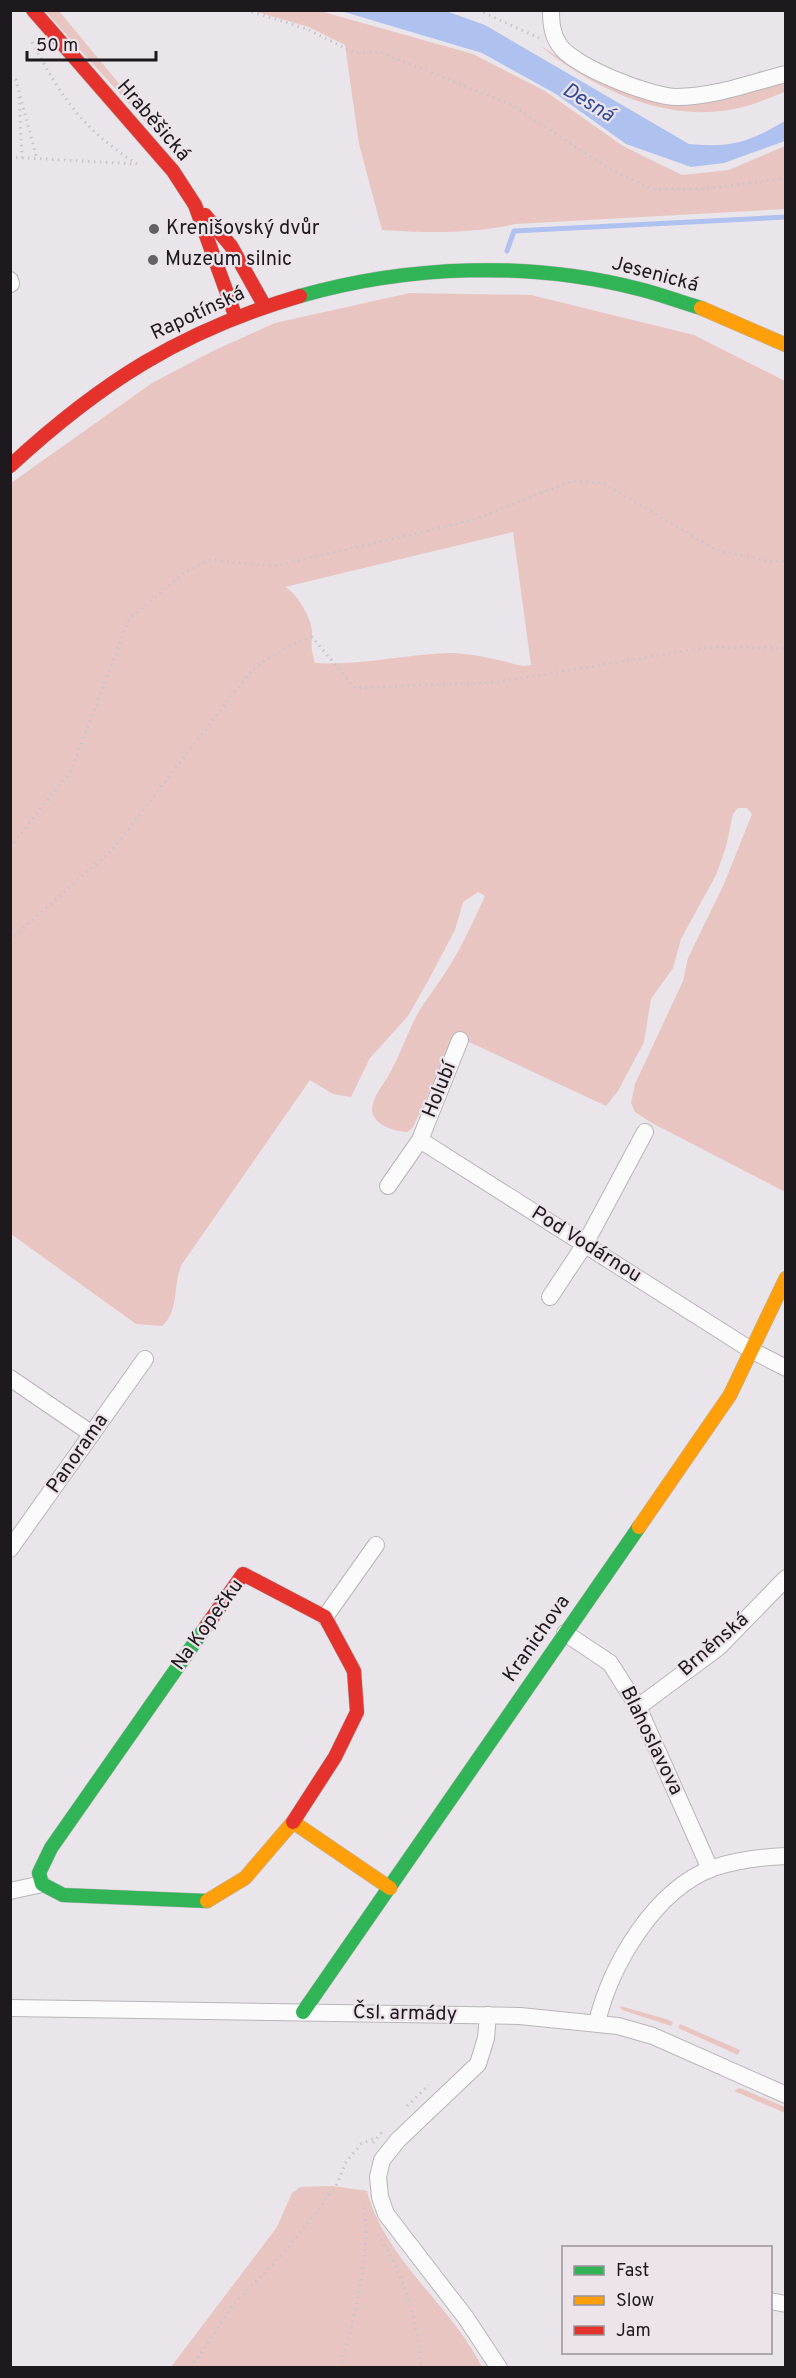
<svg xmlns="http://www.w3.org/2000/svg" width="796" height="2378" font-family="Overpass,sans-serif">
	<style>
		.green { fill: #e9c5c1; fill-rule: evenodd }
		.water { fill: #afc1ef }
		.lines { fill: none; stroke-linecap: round; stroke-linejoin: round }
		.stream { stroke: #afc1ef; stroke-width: 5 }
		.street-casing { stroke: #b8b5b8; stroke-width: 18 }
		.fast-casing { stroke: #b8b5b8; stroke-width: 15 }
		.slow-casing { stroke: #b8b5b8; stroke-width: 15 }
		.jam-casing { stroke: #b8b5b8; stroke-width: 15 }
		.path { stroke: #c8c6c8; stroke-width: 3; stroke-dasharray: 1.5 4.5; stroke-linecap: butt }
		.street { stroke: #fcfbfc; stroke-width: 16 }
		.fast { stroke: #30b455; stroke-width: 14 }
		.slow { stroke: #ff9f0a; stroke-width: 14 }
		.jam { stroke: #e5322d; stroke-width: 14 }
		.poi-dot { fill: #656064; stroke: #ece3eb; stroke-width: 2 }
		.labels { text-anchor: middle; dominant-baseline: central; stroke-width: 4.5; stroke-linejoin: round; paint-order: stroke }
		.street-label { font-size: 20px; fill: #1d191c; stroke: #ece3eb }
		.poi-label { font-size: 20px; fill: #1d191c; stroke: #ece3eb; text-anchor: start }
		.water-label { font-size: 21px; font-style: italic; fill: #304a95; stroke: #ece3eb }
	</style>
	<rect width="100%" height="100%" fill="#eae5ea"/>
	<g class="green">
		<path d="M45 11H59L154 126 150 127Z"/>
		<path d="M253 11H320L473 54 545 91 623 146 682 175 729 170 785 146V209L516 224C469 234 429 233 382 230L359 144 345 45 309 27Z"/>
		<path d="M539 45 581 71 651 96 785 80V92C773 96 760 102 747 106 672 127 596 91 539 45Z"/>
		<path d="M410 293 531 295 694 335 785 381V1192L652 1123 635 1112 631 1103 635 1084 683 981 688 958 724 884 752 814 747 808H738L733 814 726 847 716 875 681 939 673 968 651 999 644 1042 618 1091 606 1106 467 1041 454 1038 413 1127 408 1132C395 1132 373 1125 372 1110 372 1097 384 1084 390 1073 401 1053 408 1031 419 1011 427 998 437 986 445 973 461 949 473 922 485 896L478 892 463 902 455 930 429 979 408 1016 370 1058 351 1097 333 1094 310 1080 182 1264C172 1286 180 1310 162 1326L136 1324 11 1234V483L152 383 213 351 275 323ZM513 532 531 665 524 666C500 661 475 653 450 653 405 654 361 666 315 663 310 646 312 647 312 631 311 617 296 592 285 587Z"/>
		<path d="M620 2006 666 2019 673 2022 671 2026 622 2010Z"/>
		<path d="M680 2024 740 2050 738 2055 678 2028Z"/>
		<path d="M740 2088 785 2107V2113L734 2091Z"/>
		<path d="M333 2186 367 2191C385 2260 451 2305 482 2367H171L277 2227 292 2193 300 2187Z"/>
	</g>
	<path class="water" d="M341 11H446L485 25 689 144C731 148 749 142 785 121V141L724 163 691 167 626 144 556 94 482 53Z"/>
	<g class="lines">
		<path class="stream" d="M507 251 514 231 786 217"/>
		<g class="street-casing">
			<g id="street">
				<path d="M551 10C551 23 552 35 560 46 575 67 651 97 677 97 713 97 750 83 786 74"/>
				<path d="M10 280 11 284"/>
				<path d="M420 1140 751 1350 786 1368"/>
				<path d="M388 1186 420 1140 460 1040"/>
				<path d="M550 1297 585 1244 645 1132"/>
				<path d="M10 1378 92 1434"/>
				<path d="M10 1549 145 1359"/>
				<path d="M325 1617 376 1545"/>
				<path d="M565 1633 610 1663 638 1707 710 1869"/>
				<path d="M638 1707 719 1647 786 1578"/>
				<path d="M10 1891 42 1884"/>
				<path d="M10 2008 520 2016 618 2026 653 2036 786 2095"/>
				<path d="M488 2015 486 2038 478 2064 398 2140 382 2160 378 2177 380 2197 386 2214 466 2318 499 2368"/>
				<path d="M597 2022C611 1965 654 1890 713 1868 737 1860 760 1857 786 1856"/>
				<path d="M770 2301 786 2304"/>
			</g>
		</g>
		<g class="fast-casing">
			<g id="fast">
				<path d="M300 296C409 265 530 261 639 289 660 294 680 302 701 308"/>
				<path d="M207 1625 51 1848 39 1873 42 1884 63 1895 207 1901"/>
				<path d="M303 2012 639 1527"/>
			</g>
		</g>
		<g class="slow-casing">
			<g id="slow">
				<path d="M701 308 786 345"/>
				<path d="M639 1527 730 1395 786 1278"/>
				<path d="M207 1901 245 1878 293 1822 390 1888"/>
			</g>
		</g>
		<g class="jam-casing">
			<g id="jam">
				<path d="M33 10 173 171 195 205 235 315"/>
				<path d="M205 215 231 246 264 305"/>
				<path d="M10 466C101 382 181 331 300 296"/>
				<path d="M207 1625 243 1574 325 1617 354 1671 357 1712 335 1757 293 1822"/>
			</g>
		</g>
		<g class="path">
			<path d="M246 10 307 29 355 53 380 52 510 104 610 169 651 189H704L786 178"/>
			<path d="M478 10 539 38"/>
			<path d="M32 42C62 98 82 129 137 164"/>
			<path d="M10 76 16 80 37 159"/>
			<path d="M19 97 22 158"/>
			<path d="M10 157 136 164"/>
			<path d="M10 847 71 771 129 619 185 572 210 560 274 566 470 521 572 481 603 483 716 550 773 562 786 561"/>
			<path d="M10 940 113 849 251 671C271 655 288 645 312 637L355 688 499 682 708 647 786 648"/>
			<path d="M407 2106 429 2085"/>
			<path d="M373 2143 382 2132"/>
			<path d="M378 2234C403 2274 419 2320 421 2368"/>
			<path d="M191 2368 233 2305 282 2255 319 2209 337 2184 346 2162 361 2144 373 2139"/>
			<path d="M340 2368C353 2324 372 2252 364 2207"/>
		</g>
		<use href="#street" class="street"/>
		<use href="#fast" class="fast"/>
		<use href="#slow" class="slow"/>
		<use href="#jam" class="jam"/>
	</g>
	<g class="poi-dot">
		<circle cx="154" cy="229" r="6"/>
		<circle cx="153" cy="260" r="6"/>
	</g>
	<g class="labels">
		<g class="street-label">
			<text transform="translate(153 121) rotate(49)">Hraběšická</text>
			<text transform="translate(655 275) rotate(15)">Jesenická</text>
			<text transform="translate(198 314) rotate(-25)">Rapotínská</text>
			<text transform="translate(440 1090) rotate(-68)">Holubí</text>
			<text transform="translate(586 1245) rotate(32)">Pod Vodárnou</text>
			<text transform="translate(78 1454) rotate(-55)">Panorama</text>
			<text transform="translate(208 1625) rotate(-54)">Na Kopečku</text>
			<text transform="translate(537 1639) rotate(-55)">Kranichova</text>
			<text transform="translate(714 1645) rotate(-41)">Brněnská</text>
			<text transform="translate(651 1741) rotate(64)">Blahoslavova</text>
			<text transform="translate(405 2014) rotate(1)">Čsl. armády</text>
		</g>
		<g class="poi-label">
			<text x="166" y="229">Krenišovský dvůr</text>
			<text x="165" y="260">Muzeum silnic</text>
		</g>
		<g class="water-label">
			<text transform="translate(588 103) rotate(31)">Desná</text>
		</g>
	</g>
	<rect width="796" height="2378" fill="none" stroke="#1d191c" stroke-width="24"/>
	<rect x="562" y="2246" width="210" height="108" fill="#ece3eb" stroke="#999298" stroke-width="1.5"/>
	<rect x="574" y="2266" width="30" height="9" fill="#30b455" stroke="#999298" stroke-width="1.5"/>
	<text x="616" y="2276" font-size="18" fill="#1d191c">Fast</text>
	<rect x="574" y="2296" width="30" height="9" fill="#ff9f0a" stroke="#999298" stroke-width="1.5"/>
	<text x="616" y="2306" font-size="18" fill="#1d191c">Slow</text>
	<rect x="574" y="2326" width="30" height="9" fill="#e5322d" stroke="#999298" stroke-width="1.5"/>
	<text x="616" y="2336" font-size="18" fill="#1d191c">Jam</text>
	<path d="M27 51v9h129v-9" fill="none" stroke="#1d191c" stroke-width="3"/>
	<text x="36" y="51" font-size="18" fill="#1d191c" stroke="#ece3eb" stroke-width="4.5" paint-order="stroke">50 m</text>
</svg>
